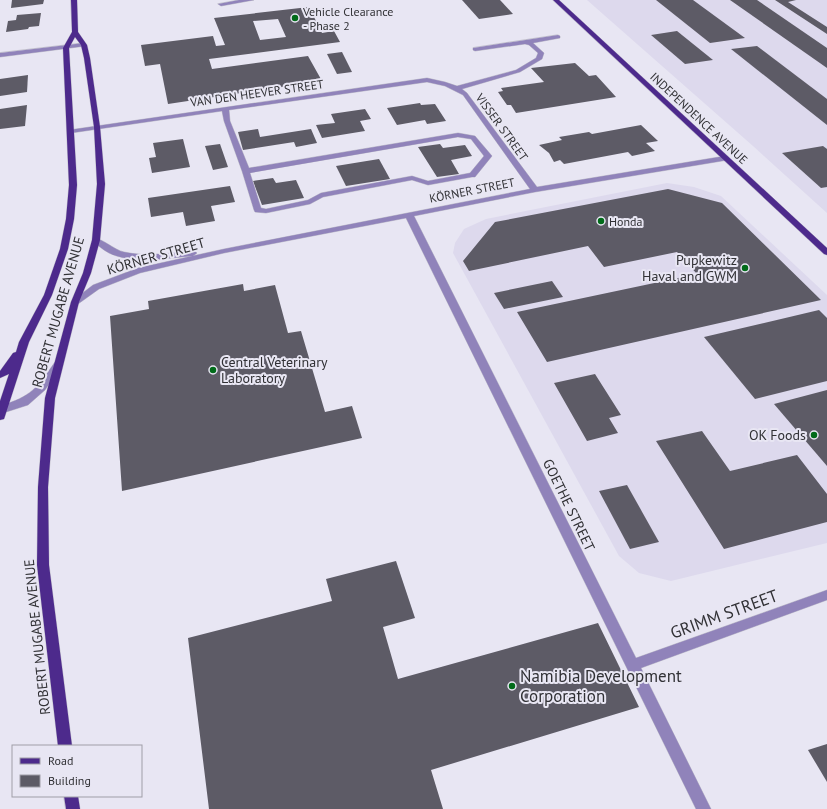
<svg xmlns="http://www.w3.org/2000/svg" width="827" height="809" font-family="'PT Sans',sans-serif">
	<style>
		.built { fill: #ddd9ed }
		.building { fill: #5d5b66; fill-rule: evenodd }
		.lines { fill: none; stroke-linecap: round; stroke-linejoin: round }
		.minor-casing { stroke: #c3c2cd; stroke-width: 1 }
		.major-casing { stroke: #c3c2cd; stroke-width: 1 }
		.minor { fill: #9083ba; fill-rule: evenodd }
		.major { fill: #4d2a8c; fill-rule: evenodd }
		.poi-dot { fill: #016b19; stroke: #e8e6f3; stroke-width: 1.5 }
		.labels { text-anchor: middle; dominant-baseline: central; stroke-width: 4; stroke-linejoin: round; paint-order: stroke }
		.far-poi-label { font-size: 12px; fill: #313135; stroke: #e8e6f3; text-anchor: start }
		.far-street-label { font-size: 12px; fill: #313135; stroke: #e8e6f3 }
		.street-label { font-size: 14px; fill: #313135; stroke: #e8e6f3 }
		.poi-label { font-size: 14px; fill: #313135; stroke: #e8e6f3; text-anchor: end }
		.near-street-label { font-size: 17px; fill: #313135; stroke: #e8e6f3 }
		.near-poi-label { font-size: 17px; fill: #313135; stroke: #e8e6f3; text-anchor: start }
	</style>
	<rect width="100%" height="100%" fill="#e8e6f3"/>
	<g class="built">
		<path d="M587 0H827V213L753 146Z"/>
		<path d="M667 183 694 187 721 196 827 295V543L671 581 639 573 619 556 453 253 455 243 464 229 486 219Z"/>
	</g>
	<g class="building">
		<path d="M12 0H44L43 4 11 8Z"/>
		<path d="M462 0H500L513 14 479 19Z"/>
		<path d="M656 0H693L745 38 710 43Z"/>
		<path d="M730 0H757L827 48V68Z"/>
		<path d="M775 0H796L788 2 827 27V34Z"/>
		<path d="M309 7 322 33 334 31 340 42 209 59 212 69 308 56 322 81 168 104 160 64 145 66 141 45 213 36 216 46 225 45 214 18ZM278 19 286 37 260 40 253 21Z"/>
		<path d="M41 13 39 26 29 27 28 29 6 32 8 21 16 20 17 15Z"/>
		<path d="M677 31 713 60 685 64 651 35Z"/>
		<path d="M757 46 827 99V125L731 49Z"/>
		<path d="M342 52 352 72 337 74 327 54Z"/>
		<path d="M575 63 589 76 596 75 616 97 516 113 511 105H507L498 92 503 91 501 88 544 82 531 68Z"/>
		<path d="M28 75 27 92 0 96V79Z"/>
		<path d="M420 103 421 105 435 104 446 121 427 124 425 120 397 125 387 108Z"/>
		<path d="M27 105 25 126 0 129V109Z"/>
		<path d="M365 109 371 119 360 121 365 131 322 138 316 125 335 123 331 114Z"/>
		<path d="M641 125 658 141 646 143 655 151 632 156 628 152 564 164 560 160 554 162 549 153 539 145 562 140 559 137 589 132 592 134Z"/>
		<path d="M258 129 260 137 311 129 317 143 296 147 294 142 243 150 238 132Z"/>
		<path d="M183 139 190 167 152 173 149 158 156 157 153 143Z"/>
		<path d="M220 144 228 167 213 170 205 146Z"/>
		<path d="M440 144 443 148 465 145 472 156 451 160 459 174 437 177 418 147Z"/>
		<path d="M823 146 827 149V187L821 188 782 153Z"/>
		<path d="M379 159 390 179 346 186 336 166Z"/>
		<path d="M273 178 276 183 296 180 304 198 262 205 253 181Z"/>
		<path d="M230 186 235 202 211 206 215 221 186 226 183 212 151 217 148 198Z"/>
		<path d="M668 189 722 203 821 300 547 362 517 312 697 274 677 252 604 267 588 246 469 271 463 261 495 222Z"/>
		<path d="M552 281 563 297 504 309 494 293Z"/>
		<path d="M243 284 244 291 275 285 288 333 301 331 325 412 352 406 362 438 122 491 110 316 149 309 148 301Z"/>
		<path d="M819 310 827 318V381L755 399 704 337Z"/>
		<path d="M595 374 621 415 609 418 618 433 587 441 554 383Z"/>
		<path d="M827 390V466L774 404Z"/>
		<path d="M702 431 730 471 797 455 827 494V522L724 549 656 441Z"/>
		<path d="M627 485 659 542 630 549 599 491Z"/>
		<path d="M396 561 415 618 383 627 398 679 598 623 639 707 431 770 443 809H209L188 638 332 601 326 579Z"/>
		<path d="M827 744V782L808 750Z"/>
	</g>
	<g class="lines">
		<g class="minor-casing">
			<g id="minor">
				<path d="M239 0H254L221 6 218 4Z"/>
				<path d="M558 35 560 36V38L533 43 544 53 542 59 520 72 462 89 467 93 537 187 725 156 729 158 728 160 535 192 414 216 636 658 827 590V600L641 668 711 809H696L406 218 224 253 140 273 99 289 78 304H72L71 302 93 285 138 268 224 249 530 189 463 95 445 86 427 82 229 110 230 121 249 168 458 133 475 136 492 156 475 177H472L428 185 412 180 323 197 310 204 266 213 255 212 254 210 242 171 224 121 222 111 71 133 69 132V130L427 78 445 82 457 86 516 70 536 58 538 53 529 45 525 44 475 51 473 50V48ZM458 137 471 139 484 156 470 173 428 181 412 176 321 193 308 200 266 209 261 208 250 173Z"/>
				<path d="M84 43 86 44V46L0 57V53Z"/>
				<path d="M93 238C101 237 114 250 124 252 146 257 170 253 193 250L197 253 193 256C166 258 134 265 109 253 103 250 98 245 93 242Z"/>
				<path d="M58 361 63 364 45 390 28 405 0 414V406C32 396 36 389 55 362Z"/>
			</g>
		</g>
		<g class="major-casing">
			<g id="major">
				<path d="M71 0H77L78 32 87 45 90 58 100 127 105 184 100 240 91 273 79 302 55 398 48 487 49 565 72 746H58L37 565 38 487 45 398 71 302 83 273 92 240 97 184 94 127 84 58 81 45 75 37 69 48 77 185 74 219 68 249 52 295 29 342 5 416 4 419 0 420V401L9 374 0 378V371L13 353 16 352 19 342 44 295 60 249 66 219 69 185 63 48 72 32Z"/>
				<path d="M553 0H559L827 248V255L824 254Z"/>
				<path d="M64 796H78L80 809H66Z"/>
			</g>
		</g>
		<use href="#minor" class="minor"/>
		<use href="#major" class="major"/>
	</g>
	<g class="poi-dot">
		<circle cx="295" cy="18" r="4"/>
		<circle cx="601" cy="221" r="4"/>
		<circle cx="745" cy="268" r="4"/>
		<circle cx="213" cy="370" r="4"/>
		<circle cx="814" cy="435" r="4"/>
		<circle cx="512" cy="686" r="4"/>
	</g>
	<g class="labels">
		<g class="far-poi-label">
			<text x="303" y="11">Vehicle Clearance<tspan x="303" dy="14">- Phase 2</tspan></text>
			<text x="609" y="221">Honda</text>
		</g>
		<g class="far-street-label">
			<text transform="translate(257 93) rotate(-8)">VAN DEN HEEVER STREET</text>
			<text transform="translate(699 118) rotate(43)">INDEPENDENCE AVENUE</text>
			<text transform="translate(502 127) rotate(54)">VISSER STREET</text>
			<text transform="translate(472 190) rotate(-11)">KÖRNER STREET</text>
		</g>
		<g class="street-label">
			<text transform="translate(156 256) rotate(-16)">KÖRNER STREET</text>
			<text transform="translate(58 312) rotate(-74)">ROBERT MUGABE AVENUE</text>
			<text transform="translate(569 505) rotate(64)">GOETHE STREET</text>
			<text transform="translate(37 637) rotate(-96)">ROBERT MUGABE AVENUE</text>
		</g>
		<g class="poi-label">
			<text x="737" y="260">Pupkewitz<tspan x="737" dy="16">Haval and GWM</tspan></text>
			<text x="221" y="362" text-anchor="start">Central Veterinary<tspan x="221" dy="16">Laboratory</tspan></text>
			<text x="806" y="435">OK Foods</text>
		</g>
		<g class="near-street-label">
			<text transform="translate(724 614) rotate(-20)">GRIMM STREET</text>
		</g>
		<g class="near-poi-label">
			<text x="520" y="676">Namibia Development<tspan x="520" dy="20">Corporation</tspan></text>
		</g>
	</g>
	<rect x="12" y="745" width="130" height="52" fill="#e8e6f3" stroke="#9f9ea7"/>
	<rect x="20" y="758" width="20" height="6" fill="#4d2a8c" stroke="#9f9ea7"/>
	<text x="48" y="765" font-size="12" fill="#313135">Road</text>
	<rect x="20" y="775" width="20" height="12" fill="#5d5b66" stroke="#9f9ea7"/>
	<text x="48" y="785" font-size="12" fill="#313135">Building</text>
</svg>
